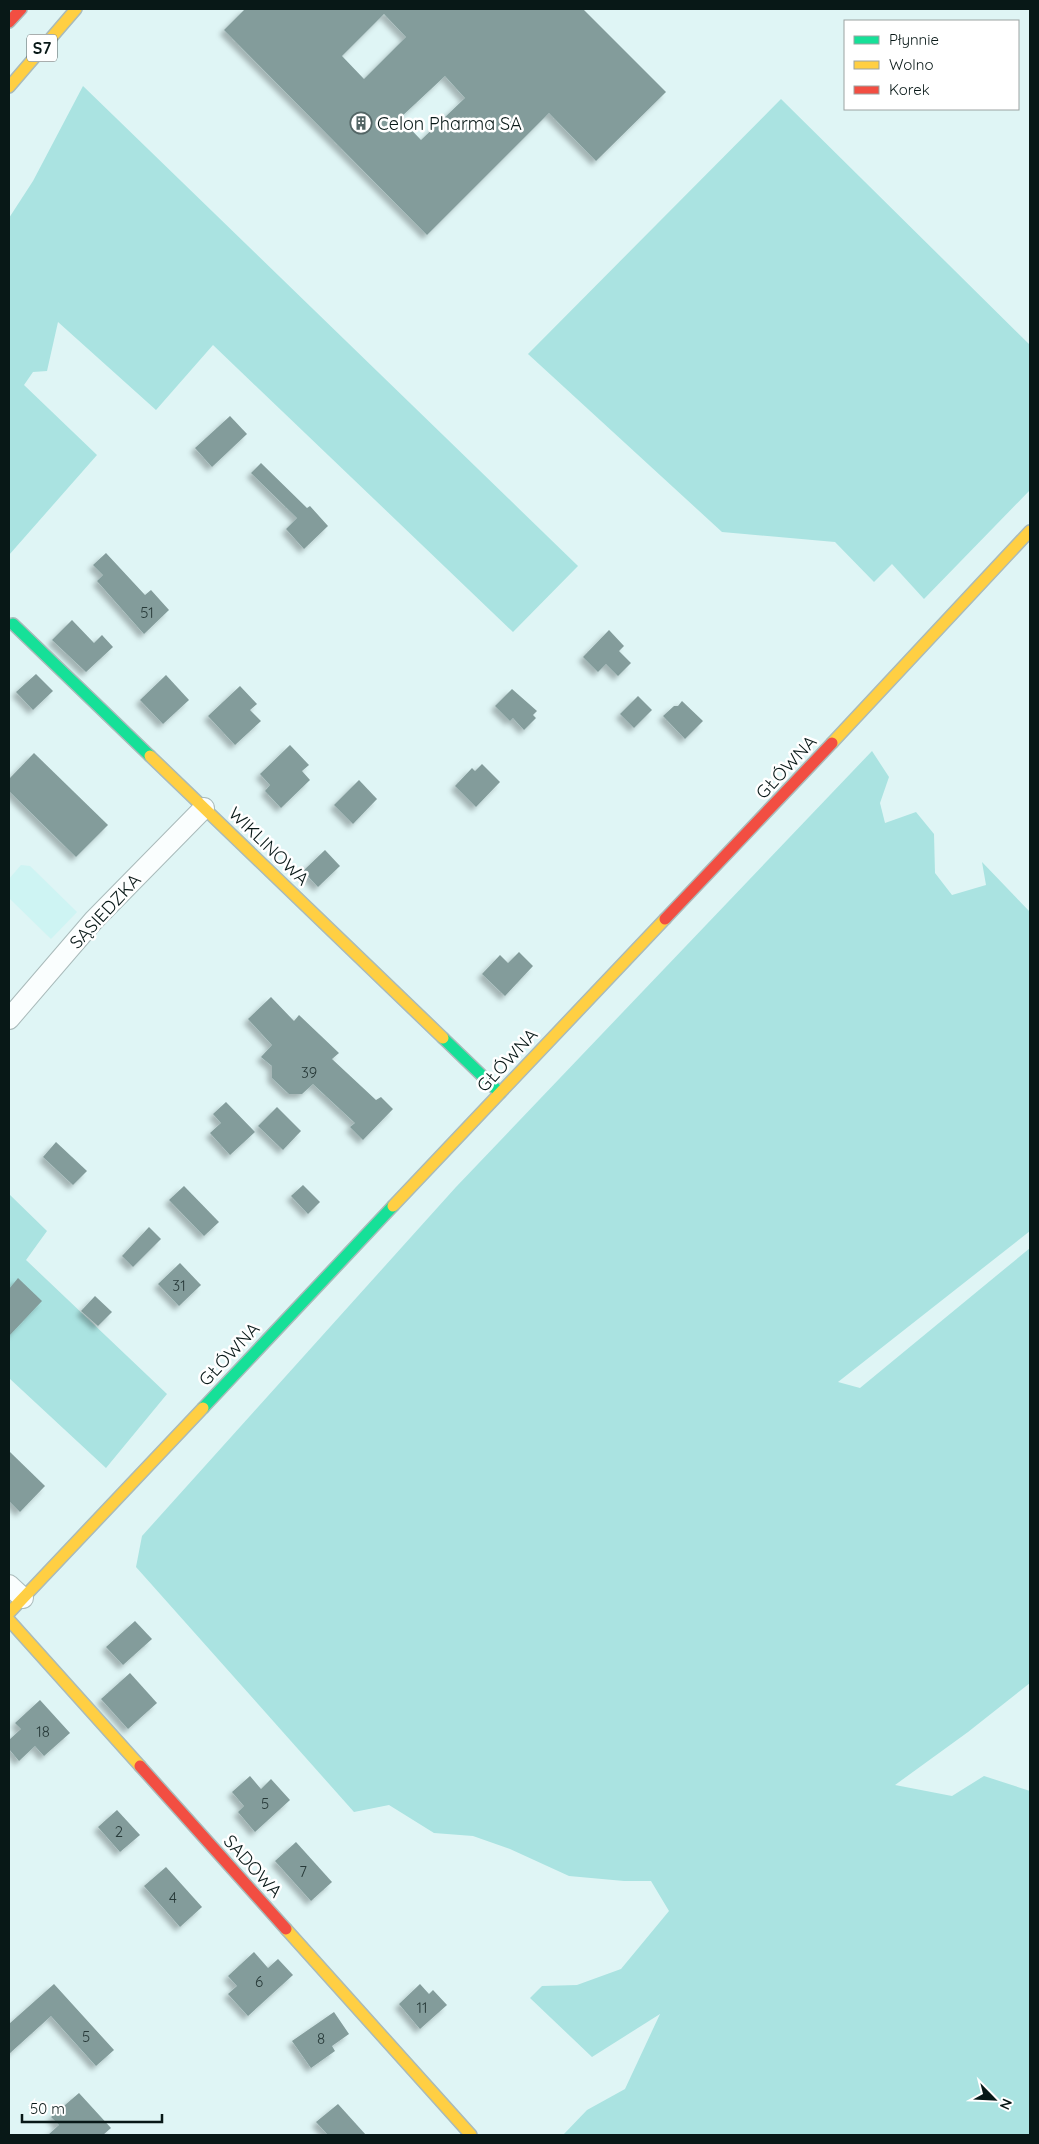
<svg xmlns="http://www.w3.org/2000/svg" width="1039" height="2144" font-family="Quicksand,sans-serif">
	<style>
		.built { fill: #cef4f3 }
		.green { fill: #aae3e1 }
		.building { fill: #839c9b; fill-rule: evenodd; filter: url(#shadow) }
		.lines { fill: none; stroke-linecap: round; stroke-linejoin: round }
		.street-casing { stroke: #a9baba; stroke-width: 22 }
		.fast-casing { stroke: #a9baba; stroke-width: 14 }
		.slow-casing { stroke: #a9baba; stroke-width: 14 }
		.jam-casing { stroke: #a9baba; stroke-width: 14 }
		.street { stroke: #fafefe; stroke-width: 20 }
		.fast { stroke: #16e098; stroke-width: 11 }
		.slow { stroke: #ffcf43; stroke-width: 11 }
		.jam { stroke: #f24e42; stroke-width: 11 }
		.labels { text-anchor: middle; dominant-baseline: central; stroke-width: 5; stroke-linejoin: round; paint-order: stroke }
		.number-label { font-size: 15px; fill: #273938 }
		.shield { fill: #fff; stroke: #525d5d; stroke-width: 1 }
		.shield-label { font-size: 16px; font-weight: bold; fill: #081817 }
		.poi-label { font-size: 18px; fill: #081817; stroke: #fff; text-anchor: start }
		.street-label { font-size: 18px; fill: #081817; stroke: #fff }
	</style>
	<defs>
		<filter id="shadow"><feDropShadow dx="-4.5" dy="4.5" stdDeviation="2.5" flood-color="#0004"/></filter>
	</defs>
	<rect width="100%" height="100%" fill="#dff5f5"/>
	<path class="built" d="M21 865 30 866 77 912 51 939 9 898V879Z"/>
	<g class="green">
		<path d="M83 86 578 566 513 632 213 345 156 410 58 322 47 371 33 372 24 385 97 455 9 555V218L33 181Z"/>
		<path d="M781 99 1030 345V490L924 599 892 564 874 582 835 542 722 532 528 354Z"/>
		<path d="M872 751 889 777 880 803 885 823 916 812 934 834 935 873 952 895 986 885 982 862 1030 912V1231L838 1382 860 1388 1030 1248V1683L968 1732 895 1785 952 1796 984 1776 1030 1791V2135H563L587 2110 625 2089 660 2014 592 2057 530 1998 542 1986 577 1985 621 1969 669 1911 651 1881H624L569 1876 510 1849 473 1836 434 1833 389 1805 354 1812 136 1567 142 1536 456 1187Z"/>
		<path d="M9 1194 47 1231 26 1260 167 1394 106 1468 9 1378Z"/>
	</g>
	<g class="building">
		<path d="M245 9H583L666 92 596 161 549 113 427 235 224 30ZM384 14 406 37 364 79 342 56ZM445 76 465 98 421 140 400 118Z"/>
		<path d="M230 416 247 434 212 467 195 448Z"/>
		<path d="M261 463 307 508 310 506 328 526 304 549 286 529 297 518 251 473Z"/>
		<path d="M106 553 145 595 151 590 169 610 144 634 97 581 103 575 93 565Z"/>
		<path d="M72 620 94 643 102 635 113 647 86 672 52 640Z"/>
		<path d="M609 630 624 646 619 651 631 663 618 676 606 664 598 672 583 657Z"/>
		<path d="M36 674 53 691 33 710 16 692Z"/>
		<path d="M166 675 189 700 163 724 140 700Z"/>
		<path d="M240 686 257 704 250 710 261 721 235 745 208 716Z"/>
		<path d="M512 689 537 711 533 715 536 718 524 730 513 718 510 721 495 706Z"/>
		<path d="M638 696 652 710 634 728 620 714Z"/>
		<path d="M682 701 703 721 685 739 663 716 674 706H678Z"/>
		<path d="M290 745 309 765 302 771 310 780 281 808 265 791 270 785 260 774Z"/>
		<path d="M34 753 108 825 76 857 9 791V779Z"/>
		<path d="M482 764 500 782 476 807 455 786 472 768 475 771Z"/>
		<path d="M359 780 377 799 353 824 334 805Z"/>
		<path d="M325 850 340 866 318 887 303 871Z"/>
		<path d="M519 952 533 966 505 996 482 974 500 955 508 963Z"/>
		<path d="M271 997 294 1021 299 1015 339 1053 332 1059 376 1100 381 1097 393 1109 363 1140 350 1127 355 1123 313 1084 302 1094H289L272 1078V1066L261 1057 272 1045 248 1019Z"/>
		<path d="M226 1102 255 1132 230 1155 210 1133 221 1123 213 1114Z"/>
		<path d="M277 1107 301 1131 283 1150 258 1126Z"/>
		<path d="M56 1142 87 1171 73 1185 43 1157Z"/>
		<path d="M303 1185 320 1202 308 1214 291 1196Z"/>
		<path d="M184 1186 219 1222 204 1236 169 1200Z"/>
		<path d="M149 1227 161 1239 133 1267 122 1256Z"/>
		<path d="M180 1263 201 1285 179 1306 158 1284Z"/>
		<path d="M18 1278 42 1301 9 1336V1289Z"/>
		<path d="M95 1296 112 1312 98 1326 81 1311Z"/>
		<path d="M9 1451 45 1486 20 1512 9 1501Z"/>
		<path d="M135 1621 152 1639 123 1665 106 1647Z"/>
		<path d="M130 1673 157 1703 128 1729 101 1699Z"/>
		<path d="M40 1700 70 1733 44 1756 35 1746 19 1761 9 1749V1740L21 1729 15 1723Z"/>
		<path d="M250 1776 261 1789 271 1779 290 1800 255 1832 238 1812 244 1806 232 1792Z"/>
		<path d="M117 1810 140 1835 120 1852 98 1827Z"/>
		<path d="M296 1842 332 1882 311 1901 275 1861Z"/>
		<path d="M166 1867 202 1907 180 1927 144 1886Z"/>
		<path d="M254 1952 268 1968 278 1959 293 1975 248 2016 228 1994 237 1986 228 1976Z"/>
		<path d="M54 1984 114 2050 96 2066 51 2016 9 2054V2024Z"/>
		<path d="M420 1984 429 1994 433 1990 447 2005 420 2029 399 2004Z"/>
		<path d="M334 2012 349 2034 332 2046 335 2051 311 2068 292 2041Z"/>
		<path d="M79 2093 111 2128 103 2135H48L59 2125 51 2117Z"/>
		<path d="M338 2104 366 2135H328L316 2122Z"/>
	</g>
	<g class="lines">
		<g class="street-casing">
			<g id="street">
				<path d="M9 1019 94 920 204 808"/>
				<path d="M9 1585 23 1598"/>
			</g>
		</g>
		<g class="fast-casing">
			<g id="fast">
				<path d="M13 624 150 756"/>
				<path d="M443 1038 500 1093"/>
				<path d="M203 1408 393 1206"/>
			</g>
		</g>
		<g class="slow-casing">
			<g id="slow">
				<path d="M9 87 76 9"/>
				<path d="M832 743 1030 531"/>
				<path d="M150 756 443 1038"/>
				<path d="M393 1206 665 919"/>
				<path d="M9 1613 203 1408"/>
				<path d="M9 1620 140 1766"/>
				<path d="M286 1929 471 2135"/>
			</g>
		</g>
		<g class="jam-casing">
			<g id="jam">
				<path d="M9 22 21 9"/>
				<path d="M665 919 832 743"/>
				<path d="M140 1766 286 1929"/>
			</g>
		</g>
		<use href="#street" class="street"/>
		<use href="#fast" class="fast"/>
		<use href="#slow" class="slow"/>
		<use href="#jam" class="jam"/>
	</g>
	<defs>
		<g id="building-ring" transform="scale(1.125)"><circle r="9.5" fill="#fff" stroke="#536565" stroke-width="1.5"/><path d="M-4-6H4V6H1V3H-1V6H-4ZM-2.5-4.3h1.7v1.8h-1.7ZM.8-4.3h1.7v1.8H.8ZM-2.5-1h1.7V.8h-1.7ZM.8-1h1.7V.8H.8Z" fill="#536565"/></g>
	</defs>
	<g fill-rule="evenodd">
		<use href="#building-ring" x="361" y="123"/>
	</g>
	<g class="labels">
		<g class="number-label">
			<text x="147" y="612">51</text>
			<text x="309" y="1072">39</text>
			<text x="179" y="1285">31</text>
			<text x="43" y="1731">18</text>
			<text x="265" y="1803">5</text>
			<text x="119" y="1831">2</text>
			<text x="303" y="1871">7</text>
			<text x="173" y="1897">4</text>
			<text x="259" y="1981">6</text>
			<text x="422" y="2007">11</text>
			<text x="86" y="2036">5</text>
			<text x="321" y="2038">8</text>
		</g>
		<rect class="shield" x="27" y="34.5" width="30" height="27" rx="4"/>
		<g class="shield-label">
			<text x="42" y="48">S7</text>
		</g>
		<g class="poi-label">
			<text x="377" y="123">Celon Pharma SA</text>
		</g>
		<g class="street-label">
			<text transform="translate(786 767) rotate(-47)">GŁÓWNA</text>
			<text transform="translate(269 846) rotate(44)">WIKLINOWA</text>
			<text transform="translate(105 911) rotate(-47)">SĄSIEDZKA</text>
			<text transform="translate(507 1060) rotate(-47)">GŁÓWNA</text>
			<text transform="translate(229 1354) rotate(-47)">GŁÓWNA</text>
			<text transform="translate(253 1866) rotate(48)">SADOWA</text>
		</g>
	</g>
	<rect width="1039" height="2144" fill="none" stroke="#081817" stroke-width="20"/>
	<rect x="844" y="20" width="175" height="90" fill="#ffffff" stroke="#9ca3a2"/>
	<rect x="854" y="36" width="25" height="8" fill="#16e098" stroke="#9ca3a2"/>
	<text x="889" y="45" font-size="15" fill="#081817">Płynnie</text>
	<rect x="854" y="61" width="25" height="8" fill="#ffcf43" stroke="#9ca3a2"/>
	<text x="889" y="70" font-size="15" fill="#081817">Wolno</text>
	<rect x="854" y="86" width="25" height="8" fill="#f24e42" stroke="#9ca3a2"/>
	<text x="889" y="95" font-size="15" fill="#081817">Korek</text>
	<g transform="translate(994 2099) rotate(114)" stroke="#ffffff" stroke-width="4" paint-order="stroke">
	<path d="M0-4L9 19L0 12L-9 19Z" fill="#081817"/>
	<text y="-8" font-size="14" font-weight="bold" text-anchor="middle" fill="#081817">N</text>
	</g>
	<path d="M22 2114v8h140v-8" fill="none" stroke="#081817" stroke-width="2.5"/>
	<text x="30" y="2114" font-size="15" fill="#081817" stroke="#ffffff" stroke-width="4" paint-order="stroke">50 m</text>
</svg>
